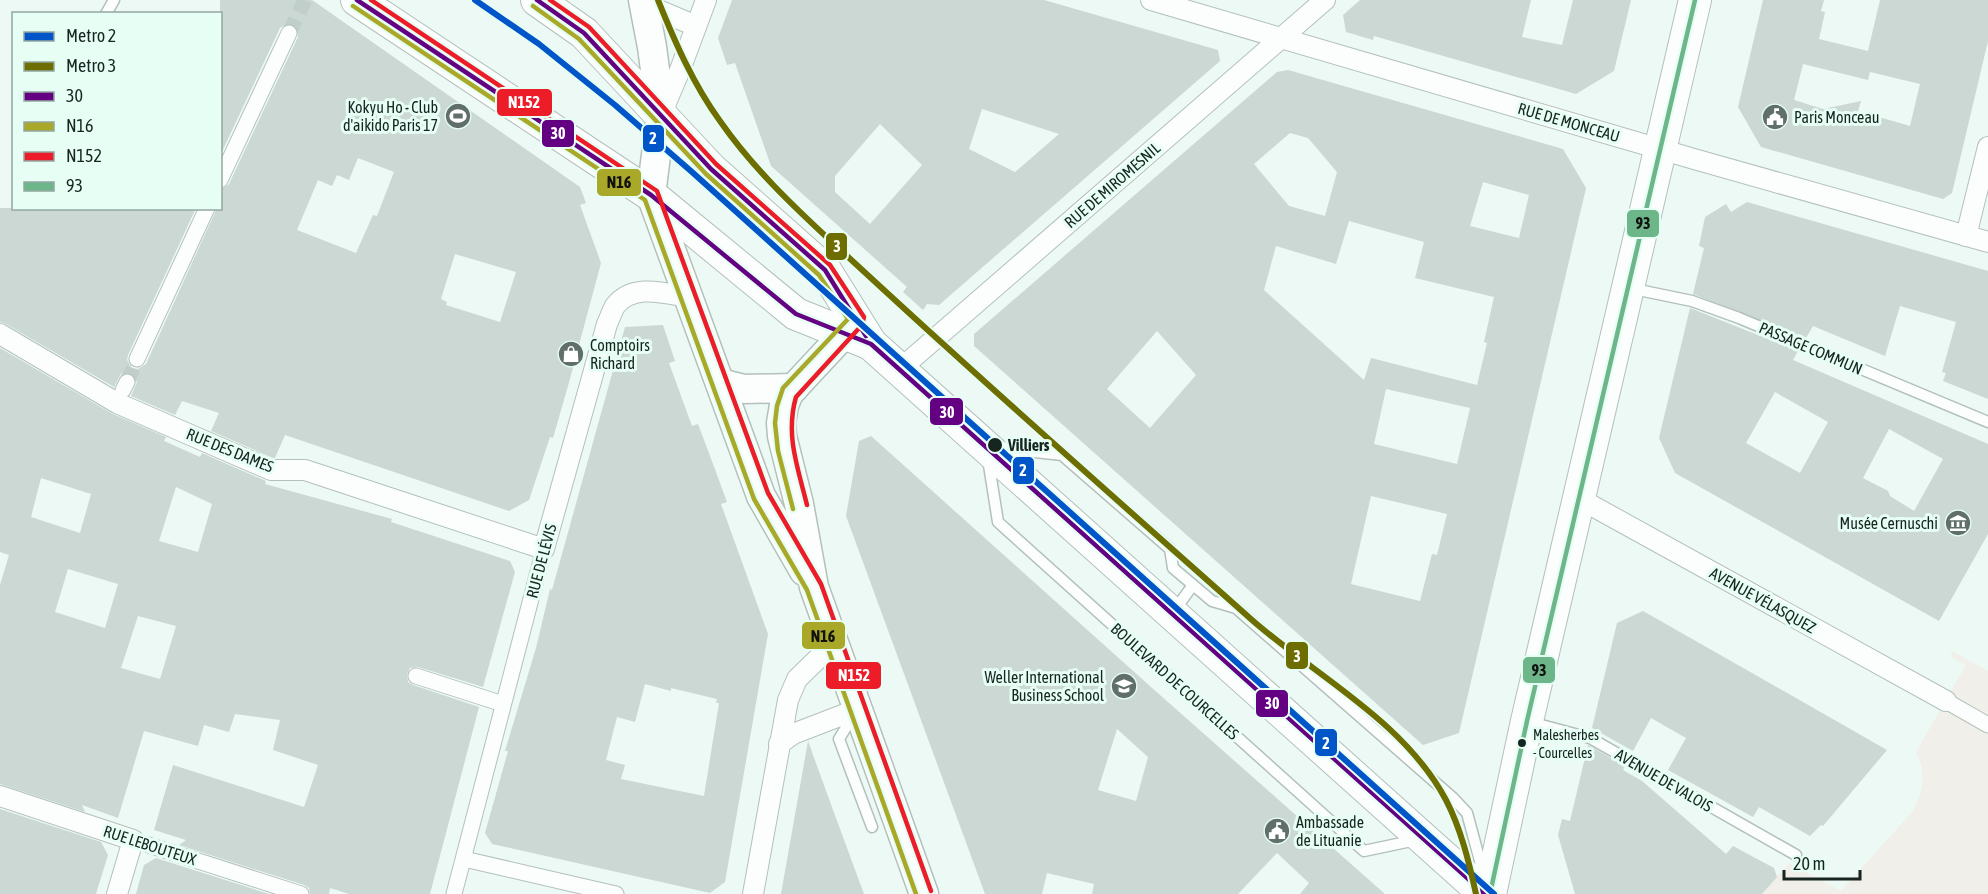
<svg xmlns="http://www.w3.org/2000/svg" width="1988" height="894" font-family="'Asap Condensed',sans-serif">
	<style>
		.green { fill: #f1efea }
		.building { fill: #cbd8d3; fill-rule: evenodd }
		.lines { fill: none; stroke-linecap: round; stroke-linejoin: round }
		.pedestrian-tunnel { stroke: #c1cfca; stroke-width: 15; stroke-dasharray: 15 8; stroke-linecap: butt }
		.service-casing { stroke: #b3c0bb; stroke-width: 13 }
		.pedestrian-casing { stroke: #b3c0bb; stroke-width: 17 }
		.minor-casing { stroke: #b3c0bb; stroke-width: 22 }
		.secondary-casing { stroke: #b3c0bb; stroke-width: 31 }
		.primary-casing { stroke: #b3c0bb; stroke-width: 34 }
		.service { stroke: #fcfefd; stroke-width: 10 }
		.pedestrian { stroke: #fcfefd; stroke-width: 15 }
		.minor { stroke: #fcfefd; stroke-width: 20 }
		.secondary { stroke: #fcfefd; stroke-width: 28 }
		.primary { stroke: #fcfefd; stroke-width: 32 }
		.bus-1-casing { stroke: #e7fef5; stroke-width: 9 }
		.bus-2-casing { stroke: #e7fef5; stroke-width: 9 }
		.bus-3-casing { stroke: #e7fef5; stroke-width: 9 }
		.bus-4-casing { stroke: #e7fef5; stroke-width: 9 }
		.bus-1 { stroke: #640082; stroke-width: 4.5 }
		.bus-2 { stroke: #a9a828; stroke-width: 4.5 }
		.bus-3 { stroke: #ed1c29; stroke-width: 4.5 }
		.bus-4 { stroke: #6db689; stroke-width: 4.5 }
		.metro-1-casing { stroke: #e7fef5; stroke-width: 10 }
		.metro-2-casing { stroke: #e7fef5; stroke-width: 10 }
		.metro-1 { stroke: #0055c8; stroke-width: 6 }
		.metro-2 { stroke: #6e6e00; stroke-width: 6 }
		.stop-dot { fill: #162520; stroke: #e7fef5; stroke-width: 2 }
		.labels { text-anchor: middle; dominant-baseline: central; stroke-width: 6; stroke-linejoin: round; paint-order: stroke }
		.bus-label { font-size: 14px; fill: #162520; stroke: #e7fef5; text-anchor: start }
		.poi-label { font-size: 16px; fill: #162520; stroke: #e7fef5; text-anchor: end }
		.street-label { font-size: 16px; fill: #162520; stroke: #e7fef5 }
		.stop-label { font-size: 16px; font-weight: bold; fill: #162520; stroke: #e7fef5; text-anchor: start }
		.line-badge { stroke: #e7fef5; stroke-width: 2 }
		.badge-label { font-size: 16px; text-anchor: middle; font-weight: bold; fill: #fff }
		.pale-badge-label { font-size: 16px; text-anchor: middle; font-weight: bold; fill: #111 }
	</style>
	<rect width="100%" height="100%" fill="#ecf9f4"/>
	<path class="green" d="M1952 651 1988 671V894H1762L1789 863 1841 891 1912 812C1923 793 1927 772 1916 752L1966 665 1951 657Z"/>
	<g class="building">
		<path d="M220 0H312L580 187 586 203 580 205 601 263 568 386 553 438 550 437 529 500 509 511 285 435 275 458H273L211 431 219 413 182 401 175 415 131 396 137 382 132 374 126 372 121 374 114 387 6 324 0 322V208H196L128 355 127 360 132 368 138 369 146 364 217 208H220V190L229 184 298 37 297 28 293 24 288 23 280 28 220 156ZM358 158 394 172 377 216 373 215 356 253 297 230 318 180 332 186 337 175 349 180ZM455 254 516 272 500 322 446 305 447 302 441 299Z"/>
		<path d="M732 0H1044L1218 50 1220 61 939 305 927 304 923 310 903 292 907 287 771 166 735 63 727 65 718 38ZM982 109 1059 134 1015 172 969 149ZM880 124 922 165 870 224 835 192V176Z"/>
		<path d="M1360 0H1531L1522 37 1562 45 1573 0H1631L1614 71 1576 94 1374 36 1373 40 1346 32 1343 15Z"/>
		<path d="M1763 0H1824L1821 11 1825 12 1819 39 1868 51 1880 0H1988V41L1952 193 1943 199 1761 147 1738 107ZM1803 64 1868 80 1870 72 1920 84 1910 126 1858 111 1861 101 1823 109 1794 100Z"/>
		<path d="M1288 70 1563 149 1586 188 1459 733 1423 745 974 346V334L1277 72ZM1290 133 1308 138 1337 172 1325 216 1289 206 1254 164ZM1483 182 1529 195 1519 238 1470 226ZM1349 221 1424 242 1415 278 1494 297 1484 342 1487 343 1477 385 1371 358 1364 380 1264 290 1276 246 1336 264ZM1157 331 1196 375 1150 428 1107 389ZM1386 389 1470 408 1457 464 1374 444ZM1371 496 1447 514 1437 555 1432 554 1420 601 1351 584Z"/>
		<path d="M1747 202 1988 271V399L1943 381 1946 373 1942 372 1956 322 1900 306 1885 356 1813 326 1806 338 1693 294 1704 248 1699 246 1705 217 1726 204 1731 212Z"/>
		<path d="M1690 308 1798 351 1793 360 1988 444V534L1939 621 1675 473 1659 438ZM1775 392 1828 422 1800 473 1746 443ZM1889 429 1943 459 1914 511 1890 496 1888 491 1863 478Z"/>
		<path d="M663 325 675 361 669 363 692 426 698 424 716 472 727 502 721 504 768 634 725 882 710 893 492 844 485 833 508 751H505L536 648 550 589 552 590 625 327ZM645 684 671 691V688L717 699 716 703H719L704 796 621 779 625 765 606 760 617 717 635 722Z"/>
		<path d="M0 348 111 413 166 437 164 441 200 457 202 453 266 481 265 484 392 519 391 522 510 561 515 572 483 687 418 667 410 668 407 674 408 682 413 685 479 707 430 894H349L330 888 329 894H310L309 888 304 885 179 845 186 840 154 830 173 765 304 807 318 765 273 750 280 720 235 714 229 732 204 725 198 746 144 731 118 818 82 805 85 812 0 784V585L9 555 0 552ZM41 478 91 494 80 533 31 517ZM176 487 212 504 198 552 159 541ZM68 569 118 584 105 628 55 612ZM138 616 176 626 160 679 121 668Z"/>
		<path d="M871 436 1151 687 1385 894H1300L1309 883 1277 853 1238 894H1092L1094 884 1047 873 1042 894H985L846 516 859 441ZM1117 729 1148 757 1136 801 1098 790Z"/>
		<path d="M1643 611 1752 673 1887 750 1823 826 1821 825 1810 836 1759 807 1753 817 1668 770 1686 738 1651 718 1633 751 1592 728 1617 623Z"/>
		<path d="M808 741 833 810 864 894H781Z"/>
		<path d="M1588 745 1625 766 1623 770 1642 781 1726 854 1733 846 1774 868 1777 877 1762 894H1575L1558 835 1562 819 1570 821Z"/>
		<path d="M0 809 101 842 108 855 96 894H0Z"/>
		<path d="M156 858 269 894H136L144 865Z"/>
	</g>
	<g class="lines">
		<g class="pedestrian-tunnel">
			<path d="M289 33 305 0"/>
			<path d="M127 382 137 359"/>
		</g>
		<g class="service-casing">
			<g id="service">
				<path d="M106 14 114 0"/>
				<path d="M1629 288 1692 301 1739 318 1988 422"/>
				<path d="M998 448 1062 455 1170 549 1173 568 1212 601 1236 608 1453 798 1467 813 1484 876"/>
				<path d="M988 459 998 522 1364 851 1416 840"/>
				<path d="M1174 611 1193 585"/>
				<path d="M854 714 839 739 872 827"/>
				<path d="M1530 722 1590 738 1796 855"/>
			</g>
		</g>
		<g class="pedestrian-casing">
			<g id="pedestrian">
				<path d="M220 180 289 33"/>
				<path d="M137 359 207 208"/>
				<path d="M123 390 127 382"/>
				<path d="M416 676 503 704"/>
				<path d="M1946 701 1988 725"/>
				<path d="M133 840 301 894"/>
				<path d="M464 859 616 894"/>
				<path d="M454 894 544 549"/>
			</g>
		</g>
		<g class="minor-casing">
			<g id="minor">
				<path d="M1151 0 1694 159 1988 242"/>
				<path d="M644 4 696 26"/>
				<path d="M662 112 680 70 706 0"/>
				<path d="M1966 236 1988 147"/>
				<path d="M0 334 117 403 271 470H305L544 549 607 324C610 318 612 311 615 306 633 283 664 293 688 297"/>
				<path d="M899 370 1325 0"/>
				<path d="M1580 499 1946 701"/>
				<path d="M779 744 793 734 858 709"/>
				<path d="M0 796 133 840 117 894"/>
				<path d="M753 894 788 700 797 679 834 643"/>
			</g>
		</g>
		<g class="secondary-casing">
			<g id="secondary">
				<path d="M643 0 652 47 661 115 651 195 761 496 804 571"/>
				<path d="M857 320 789 393 784 405 781 423 782 436 799 504 814 587 924 894"/>
				<path d="M720 383 744 389 794 388"/>
			</g>
		</g>
		<g class="primary-casing">
			<g id="primary">
				<path d="M357 0 651 195 796 314 871 344"/>
				<path d="M537 0 584 33 711 169 825 270 871 344 1485 894"/>
				<path d="M1490 894 1527 721 1695 0"/>
			</g>
		</g>
		<use href="#service" class="service"/>
		<use href="#pedestrian" class="pedestrian"/>
		<use href="#minor" class="minor"/>
		<use href="#secondary" class="secondary"/>
		<use href="#primary" class="primary"/>
		<g class="bus-1-casing">
			<g id="bus-1">
				<path d="M357 0 651 195 796 314 871 344 1485 894"/>
				<path d="M537 0 584 33 711 169 825 270 866 336"/>
			</g>
		</g>
		<g class="bus-2-casing">
			<g id="bus-2">
				<path d="M353 6 645 200 754 499 807 590 916 894"/>
				<path d="M533 6 579 39 706 174 819 275 848 319 783 388 777 406 775 423 778 451 793 509"/>
			</g>
		</g>
		<g class="bus-3-casing">
			<g id="bus-3">
				<path d="M371 0 657 191 768 493 821 584 931 891"/>
				<path d="M550 0 589 27 716 164 830 265 864 317 862 325 796 397C785 435 798 468 807 505"/>
			</g>
		</g>
		<g class="bus-4-casing">
			<path id="bus-4" d="M1490 894 1527 721 1695 0"/>
		</g>
		<use href="#bus-1" class="bus-1"/>
		<use href="#bus-2" class="bus-2"/>
		<use href="#bus-3" class="bus-3"/>
		<use href="#bus-4" class="bus-4"/>
		<g class="metro-1-casing">
			<path id="metro-1" d="M475 0 539 44 615 105 692 172 1494 894"/>
		</g>
		<g class="metro-2-casing">
			<path id="metro-2" d="M658 0C675 42 693 84 720 121 752 167 792 205 833 243 873 280 912 316 952 352 1051 442 1152 531 1252 620 1317 677 1404 721 1446 800 1461 829 1469 862 1476 894"/>
		</g>
		<use href="#metro-1" class="metro-1"/>
		<use href="#metro-2" class="metro-2"/>
	</g>
	<defs>
		<g id="stadium-disc" transform="scale(1.35)"><circle r="9.5" fill="#616f6a" stroke="#e7fef5"/><path d="M0-5a6.5 5 0 1 0 0 10a6.5 5 0 1 0 0-10ZM-3.5-1.8h7v3.6h-7Z" fill="#fff"/></g>
		<g id="civic-disc" transform="scale(1.35)"><circle r="9.5" fill="#616f6a" stroke="#e7fef5"/><path d="M-.6-6.5H3V-4.5H.6V-3L4-1V1h2V6H-6V1h2V-1L-.6-3ZM-1.2 2.5V6h2.4V2.5Z" fill="#fff"/></g>
		<g id="shop-disc" transform="scale(1.35)"><circle r="9.5" fill="#616f6a" stroke="#e7fef5"/><path d="M-5-2.5h2.3a2.7 3.5 0 0 1 5.4 0H5L5.5 6h-11ZM-1.5-2.5h3a1.5 2.3 0 0 0-3 0Z" fill="#fff"/></g>
		<g id="museum-disc" transform="scale(1.35)"><circle r="9.5" fill="#616f6a" stroke="#e7fef5"/><path d="M0-6L6-3V-2H-6V-3ZM-5-1h2V3h-2ZM-1-1h2V3h-2ZM3-1h2V3H3ZM-6 4H6V6H-6Z" fill="#fff"/></g>
		<g id="university-disc" transform="scale(1.35)"><circle r="9.5" fill="#616f6a" stroke="#e7fef5"/><path d="M0-5L7-2L0 1L-7-2ZM-4 1L0 2.5L4 1V4Q0 6-4 4Z" fill="#fff"/></g>
	</defs>
	<g fill-rule="evenodd">
		<use href="#stadium-disc" x="458" y="116"/>
		<use href="#civic-disc" x="1775" y="117"/>
		<use href="#shop-disc" x="571" y="354"/>
		<use href="#museum-disc" x="1958" y="523"/>
		<use href="#university-disc" x="1124" y="686"/>
		<use href="#civic-disc" x="1277" y="831"/>
	</g>
	<g class="stop-dot">
		<circle cx="995" cy="445" r="8"/>
		<circle cx="1522" cy="743" r="5"/>
	</g>
	<g class="labels">
		<g class="bus-label">
			<text x="1533" y="735">Malesherbes<tspan x="1533" dy="18">- Courcelles</tspan></text>
		</g>
		<g class="poi-label">
			<text x="438" y="107">Kokyu Ho - Club<tspan x="438" dy="18">d'aikido Paris 17</tspan></text>
			<text x="1794" y="117" text-anchor="start">Paris Monceau</text>
			<text x="590" y="345" text-anchor="start">Comptoirs<tspan x="590" dy="18">Richard</tspan></text>
			<text x="1938" y="523">Musée Cernuschi</text>
			<text x="1104" y="677">Weller International<tspan x="1104" dy="18">Business School</tspan></text>
			<text x="1296" y="822" text-anchor="start">Ambassade<tspan x="1296" dy="18">de Lituanie</tspan></text>
		</g>
		<g class="street-label">
			<text transform="translate(1569 122) rotate(16)">RUE DE MONCEAU</text>
			<text transform="translate(1112 185) rotate(-41)">RUE DE MIROMESNIL</text>
			<text transform="translate(1811 348) rotate(23)">PASSAGE COMMUN</text>
			<text transform="translate(230 450) rotate(22)">RUE DES DAMES</text>
			<text transform="translate(541 561) rotate(-75)">RUE DE LÉVIS</text>
			<text transform="translate(1763 600) rotate(29)">AVENUE VÉLASQUEZ</text>
			<text transform="translate(1175 681) rotate(42)">BOULEVARD DE COURCELLES</text>
			<text transform="translate(1664 780) rotate(30)">AVENUE DE VALOIS</text>
			<text transform="translate(150 845) rotate(18)">RUE LEBOUTEUX</text>
		</g>
		<g class="stop-label">
			<text x="1008" y="445">Villiers</text>
		</g>
	</g>
	<g class="line-badge">
		<rect x="496" y="88" width="57" height="29" rx="6" fill="#ed1c29"/>
		<rect x="541" y="119" width="34" height="29" rx="6" fill="#640082"/>
		<rect x="642" y="124" width="23" height="29" rx="6" fill="#0055c8"/>
		<rect x="596" y="168" width="46" height="29" rx="6" fill="#a9a828"/>
		<rect x="1626" y="209" width="34" height="29" rx="6" fill="#6db689"/>
		<rect x="825" y="232" width="23" height="29" rx="6" fill="#6e6e00"/>
		<rect x="929" y="397" width="35" height="29" rx="6" fill="#640082"/>
		<rect x="1012" y="456" width="23" height="29" rx="6" fill="#0055c8"/>
		<rect x="801" y="621" width="45" height="29" rx="6" fill="#a9a828"/>
		<rect x="1285" y="641" width="24" height="29" rx="6" fill="#6e6e00"/>
		<rect x="1522" y="656" width="34" height="28" rx="6" fill="#6db689"/>
		<rect x="825" y="661" width="57" height="29" rx="6" fill="#ed1c29"/>
		<rect x="1255" y="689" width="34" height="29" rx="6" fill="#640082"/>
		<rect x="1314" y="728" width="24" height="29" rx="6" fill="#0055c8"/>
	</g>
	<g class="badge-label">
		<text x="524" y="108">N152</text>
		<text x="558" y="139">30</text>
		<text x="653" y="144">2</text>
		<text x="837" y="252">3</text>
		<text x="947" y="418">30</text>
		<text x="1023" y="476">2</text>
		<text x="1297" y="662">3</text>
		<text x="854" y="681">N152</text>
		<text x="1272" y="709">30</text>
		<text x="1326" y="749">2</text>
	</g>
	<g class="pale-badge-label">
		<text x="619" y="188">N16</text>
		<text x="1643" y="229">93</text>
		<text x="823" y="642">N16</text>
		<text x="1539" y="676">93</text>
	</g>
	<rect x="12" y="12" width="210" height="198" fill="#e7fef5" stroke="#93a7a0" stroke-width="1.5"/>
	<rect x="24" y="32" width="30" height="9" fill="#0055c8" stroke="#93a7a0" stroke-width="1.5"/>
	<text x="66" y="42" font-size="18" fill="#162520">Metro 2</text>
	<rect x="24" y="62" width="30" height="9" fill="#6e6e00" stroke="#93a7a0" stroke-width="1.5"/>
	<text x="66" y="72" font-size="18" fill="#162520">Metro 3</text>
	<rect x="24" y="92" width="30" height="9" fill="#640082" stroke="#93a7a0" stroke-width="1.5"/>
	<text x="66" y="102" font-size="18" fill="#162520">30</text>
	<rect x="24" y="122" width="30" height="9" fill="#a9a828" stroke="#93a7a0" stroke-width="1.5"/>
	<text x="66" y="132" font-size="18" fill="#162520">N16</text>
	<rect x="24" y="152" width="30" height="9" fill="#ed1c29" stroke="#93a7a0" stroke-width="1.5"/>
	<text x="66" y="162" font-size="18" fill="#162520">N152</text>
	<rect x="24" y="182" width="30" height="9" fill="#6db689" stroke="#93a7a0" stroke-width="1.5"/>
	<text x="66" y="192" font-size="18" fill="#162520">93</text>
	<path d="M1784 870v9h76v-9" fill="none" stroke="#162520" stroke-width="3"/>
	<text x="1793" y="870" font-size="18" fill="#162520" stroke="#e7fef5" stroke-width="4.5" paint-order="stroke">20 m</text>
</svg>
